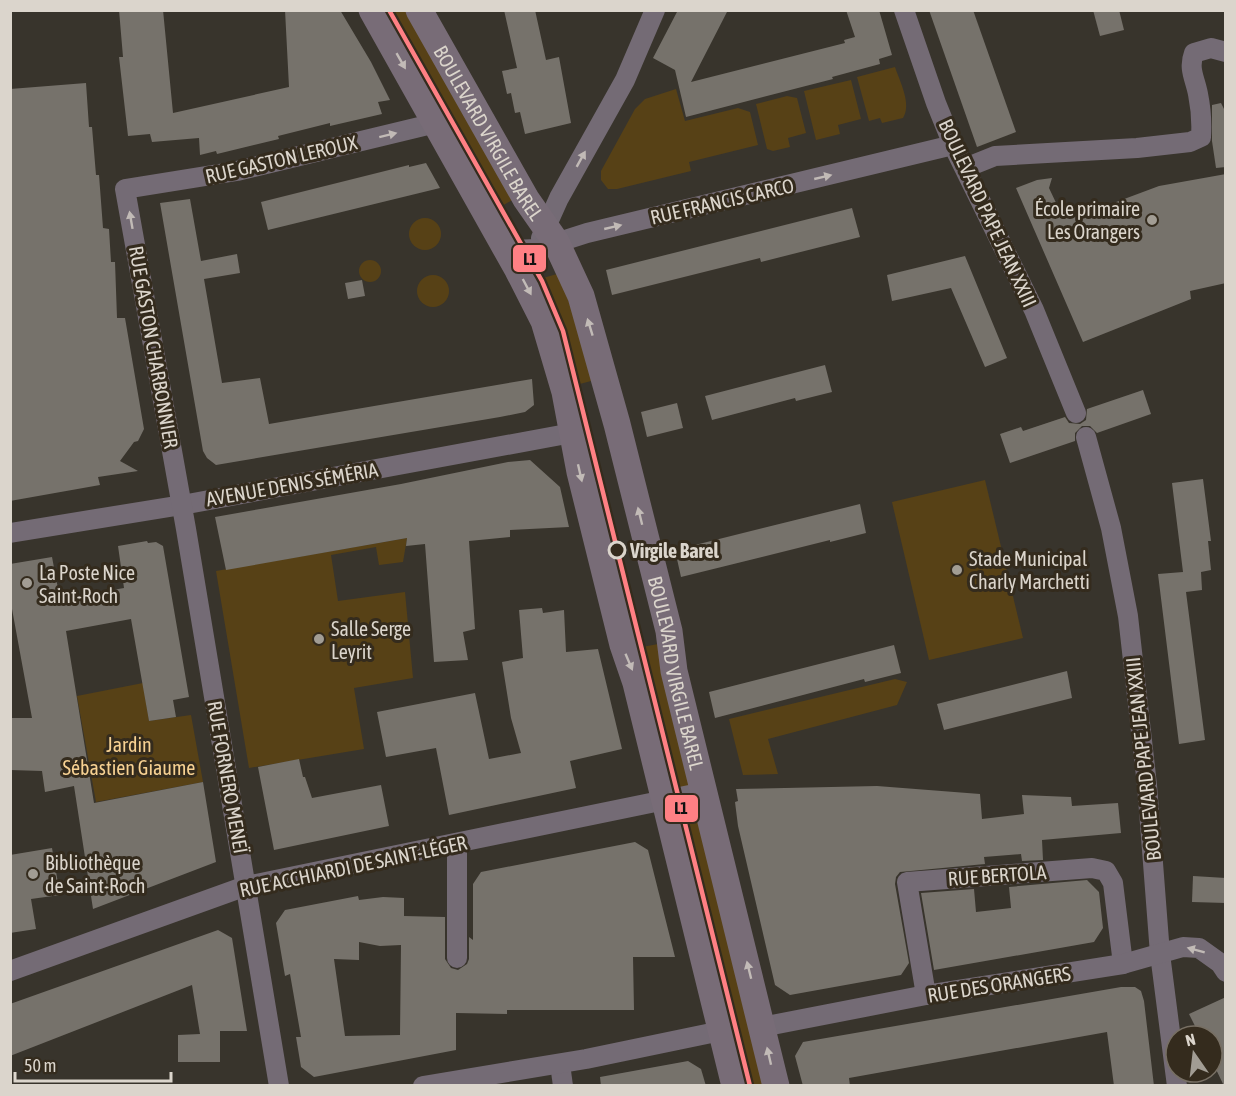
<svg xmlns="http://www.w3.org/2000/svg" width="1236" height="1096" font-family="'Asap Condensed',sans-serif">
	<style>
		.green { fill: #574116 }
		.building { fill: #76726b; fill-rule: evenodd }
		.lines { fill: none; stroke-linecap: round; stroke-linejoin: round }
		.minor { stroke: #746b75; stroke-width: 20 }
		.secondary { stroke: #786c77; stroke-width: 27 }
		.tram-1-casing { stroke: #342b1d; stroke-width: 9 }
		.tram-1 { stroke: #ff8084; stroke-width: 4.5 }
		.oneway { fill: #c2bbb7 }
		.oneway2 { fill: #c1bab6 }
		.poi-dot { fill: #a29d94; stroke: #342b1d; stroke-width: 2 }
		.stop-dot { fill: #342b1d; stroke: #dbd5cc; stroke-width: 3 }
		.labels { text-anchor: middle; dominant-baseline: central; stroke-width: 6; stroke-linejoin: round; paint-order: stroke }
		.street-label { font-size: 20px; fill: #dbd5cc; stroke: #342b1d }
		.poi-label { font-size: 20px; fill: #dbd5cc; stroke: #342b1d; text-anchor: start }
		.stop-label { font-size: 20px; font-weight: bold; fill: #dbd5cc; stroke: #342b1d; text-anchor: start }
		.park-label { font-size: 20px; fill: #f7d192; stroke: #342b1d }
		.line-badge { stroke: #342b1d; stroke-width: 2 }
		.pale-badge-label { font-size: 16px; text-anchor: middle; font-weight: bold; fill: #111 }
	</style>
	<rect width="100%" height="100%" fill="#38342c"/>
	<g class="green">
		<path d="M383 11H407L514 199 497 209Z"/>
		<path d="M895 67C900 82 912 104 903 118L882 123 880 118 869 121 857 77Z"/>
		<path d="M851 80 861 119 838 125 840 134 816 140 804 91Z"/>
		<path d="M676 89 685 121 738 108 750 112 758 145 689 162 691 171 617 189H608L601 180V171L635 109 645 99Z"/>
		<path d="M787 96 797 98 806 133 788 138 790 147 773 151 767 149 756 104Z"/>
		<circle cx="425" cy="234" r="16"/>
		<circle cx="370" cy="271" r="11"/>
		<path d="M557 274 566 293 595 380 572 386 536 280Z"/>
		<circle cx="433" cy="291" r="16"/>
		<path d="M985 480 1023 638 929 660 892 502Z"/>
		<path d="M407 538 403 562 379 565 376 547 331 555 338 601 405 592 413 678 354 688 364 749 249 768 216 571Z"/>
		<path d="M658 644 766 1085H744L637 648Z"/>
		<path d="M895 679 907 682 897 705 768 739 778 774 743 775 729 719Z"/>
		<path d="M143 683 149 721 191 715 203 782 96 802 77 696Z"/>
	</g>
	<g class="building">
		<path d="M119 10H163L173 113 289 87 285 10H340L371 62 390 100 378 102 382 114 330 126V123L278 136 279 139 217 154 216 151 200 155 199 138 152 142 150 134 128 136 119 57H123Z"/>
		<path d="M504 10H535L546 60 559 57 571 123 525 134 520 112 515 113 511 93 507 94 502 71 517 68Z"/>
		<path d="M678 10H728L691 82 845 43 844 40 855 37 846 10H879L892 55 879 59 880 64 832 77 833 79 686 117 675 70 653 58Z"/>
		<path d="M929 10H973L1016 132 977 147Z"/>
		<path d="M1093 10H1119L1124 30 1100 36Z"/>
		<path d="M86 83 89 127H92L96 175H99L103 228 109 229 111 262H115L117 318H125L144 429 138 441 134 442 120 461 138 471 98 477 100 485 10 501V89Z"/>
		<path d="M1221 103 1226 113V167L1216 168 1212 141V105Z"/>
		<path d="M426 163 440 188 268 230 261 202 409 165V167Z"/>
		<path d="M1226 174V283L1190 291 1191 299 1083 342 1016 188 1037 180 1052 178 1049 188 1058 207 1069 203 1076 217 1159 186Z"/>
		<path d="M190 199 201 261 237 254 240 273 204 279 222 383 260 378 269 424 532 379 534 405 525 412 500 417 216 465 207 458 203 451 160 203Z"/>
		<path d="M852 208 860 237 761 262 760 258 612 295 606 270Z"/>
		<path d="M965 256 1007 358 985 367 951 288 892 301 887 275Z"/>
		<path d="M362 280 365 296 348 299 345 283Z"/>
		<path d="M825 365 832 392 796 401 795 398 712 420 705 396Z"/>
		<path d="M1143 390 1151 414 1097 433 1090 426H1082L1075 433V441L1010 463 1000 434 1021 427 1023 431 1065 417 1069 423 1080 424 1086 420 1087 409Z"/>
		<path d="M677 403 683 428 647 437 641 412Z"/>
		<path d="M530 460 560 487 569 527 510 530V537L469 541 475 629 463 632 468 660 434 662 425 544 406 546 407 538 226 570 215 517 401 484 508 462Z"/>
		<path d="M1203 479 1211 541H1208L1211 570 1201 572 1202 590 1186 592 1205 740 1179 744 1158 574 1183 572 1172 483Z"/>
		<path d="M860 504 866 533 830 542V540L681 577 675 550Z"/>
		<path d="M147 541 148 543 156 542 163 546 189 697 173 700 176 717 149 721 131 619 66 631 94 803 203 782 216 862 93 909 74 786 45 792 42 771 10 770V718H32L12 609 10 610V564L52 557 60 599 124 588 118 546Z"/>
		<path d="M542 608 543 613 564 610 566 652 598 649 622 749 570 761 576 788 449 815 436 748 386 757 377 712 475 693 489 759 521 753 511 718 502 662 523 658 519 610Z"/>
		<path d="M894 645 901 673 865 682 864 679 715 718 709 692Z"/>
		<path d="M1067 671 1072 698 944 730 937 704Z"/>
		<path d="M299 759 303 777H305L312 798 381 785 389 826 274 850 258 767Z"/>
		<path d="M877 786 980 794 982 819 1024 814 1022 795 1071 797 1072 806 1118 803 1121 833 1042 840 1043 860 1022 861 1021 854 984 857 985 864 900 872 896 877 895 884 909 963 901 975 790 995 775 985 738 826 735 802 738 801 736 789Z"/>
		<path d="M635 842 648 850 675 957H633L634 1010H507V1014L456 1013V1050L314 1077 301 1067 296 1037H301L290 974 285 976 276 923 285 910 358 896 359 900 383 897 404 898V916L445 917V959L451 968 458 970 467 964 469 959V937L473 940V884L481 872ZM359 942 380 946 401 945 400 1035 345 1036 334 959 359 960Z"/>
		<path d="M52 848 60 895 31 899 36 929 10 933V855Z"/>
		<path d="M1193 876 1226 878V903L1192 902Z"/>
		<path d="M1087 880 1099 892 1103 928 1094 942 934 970 921 893 974 889 976 912 1011 908 1009 887Z"/>
		<path d="M218 930 232 938 247 1031H220V1062H178V1035L200 1034 192 985 10 1056V1004Z"/>
		<path d="M1121 987H1135L1141 991 1144 1001 1154 1086H1114L1107 1032 849 1078 850 1086H803L795 1056 803 1042Z"/>
		<path d="M1226 997V1086H1224L1212 1061V1036H1200L1189 1014Z"/>
		<path d="M688 1061 701 1069 706 1086H601L600 1077Z"/>
	</g>
	<g class="lines">
		<g class="minor">
			<path d="M904 10 936 103 953 145 1034 310 1076 413"/>
			<path d="M965 168 995 156 1137 148 1190 142 1201 137C1202 122 1201 109 1198 94 1195 78 1188 69 1194 53L1211 48 1226 52"/>
			<path d="M541 238 559 198 625 80 655 10"/>
			<path d="M502 240 512 250 537 249 587 233 953 145"/>
			<path d="M1086 437 1111 528 1128 616 1147 785 1160 954 1177 1086"/>
			<path d="M10 533 182 505 572 433"/>
			<path d="M457 958V843"/>
			<path d="M10 971 246 886 704 792"/>
			<path d="M926 995 907 882 1092 868 1106 871 1113 883 1123 964"/>
			<path d="M762 1027 926 995 1123 964 1183 947 1199 948 1220 963 1226 972"/>
			<path d="M560 1064 563 1086"/>
			<path d="M279 1086 186 529 125 189 237 171 436 123"/>
			<path d="M423 1086 586 1059 721 1031"/>
		</g>
		<g class="secondary">
			<path d="M372 10 518 270 544 321 565 392 580 472 623 645 636 683 735 1086"/>
			<path id="s1" d="M419 10 526 199 556 242 581 296 617 424 669 631 674 671 776 1086"/>
		</g>
		<g class="tram-1-casing">
			<path id="tram-1" d="M389 10 542 281 563 331 750 1086"/>
		</g>
		<use href="#tram-1" class="tram-1"/>
	</g>
	<defs><path id="oneway-solid" d="M-6-.8H1V-3.2L6.5 0L1 3.2V.8H-6Z" transform="scale(1.5)"/></defs>
	<g class="oneway">
		<use href="#oneway-solid" transform="translate(401 61) rotate(60)"/>
		<use href="#oneway-solid" transform="translate(527 287) rotate(62)"/>
		<use href="#oneway-solid" transform="translate(590 327) rotate(-107)"/>
		<use href="#oneway-solid" transform="translate(580 473) rotate(77)"/>
		<use href="#oneway-solid" transform="translate(640 516) rotate(-104)"/>
		<use href="#oneway-solid" transform="translate(629 662) rotate(67)"/>
		<use href="#oneway-solid" transform="translate(749 970) rotate(-104)"/>
		<use href="#oneway-solid" transform="translate(769 1056) rotate(-103)"/>
	</g>
	<g class="oneway2">
		<use href="#oneway-solid" transform="translate(388 135) rotate(-14)"/>
		<use href="#oneway-solid" transform="translate(581 159) rotate(-61)"/>
		<use href="#oneway-solid" transform="translate(823 177) rotate(-13)"/>
		<use href="#oneway-solid" transform="translate(131 220) rotate(-100)"/>
		<use href="#oneway-solid" transform="translate(613 227) rotate(-13)"/>
		<use href="#oneway-solid" transform="translate(1196 950) rotate(-165)"/>
	</g>
	<g class="poi-dot">
		<circle cx="1152" cy="220" r="6"/>
		<circle cx="957" cy="570" r="6"/>
		<circle cx="27" cy="583" r="6"/>
		<circle cx="319" cy="639" r="6"/>
		<circle cx="33" cy="874" r="6"/>
	</g>
	<circle class="stop-dot" cx="617" cy="550" r="8"/>
	<g class="labels">
		<g class="street-label">
			<text stroke="none"><textPath href="#s1" startOffset="141">BOULEVARD VIRGILE BAREL</textPath></text>
			<text transform="translate(281 159) rotate(-13)">RUE GASTON LEROUX</text>
			<text transform="translate(722 201) rotate(-13)">RUE FRANCIS CARCO</text>
			<text transform="translate(988 213) rotate(65)">BOULEVARD PAPE JEAN XXIII</text>
			<text transform="translate(154 347) rotate(80)">RUE GASTON CHARBONNIER</text>
			<text transform="translate(292 484) rotate(-10)">AVENUE DENIS SÉMÉRIA</text>
			<text stroke="none"><textPath href="#s1" startOffset="718">BOULEVARD VIRGILE BAREL</textPath></text>
			<text transform="translate(1143 759) rotate(-96)">BOULEVARD PAPE JEAN XXIII</text>
			<text transform="translate(228 777) rotate(80)">RUE FORNERO MENEÏ</text>
			<text transform="translate(353 866) rotate(-12)">RUE ACCHIARDI DE SAINT-LÉGER</text>
			<text transform="translate(997 875) rotate(-4)">RUE BERTOLA</text>
			<text transform="translate(999 984) rotate(-9)">RUE DES ORANGERS</text>
		</g>
		<g class="poi-label">
			<text x="1140" y="208" text-anchor="end">École primaire<tspan x="1140" dy="23">Les Orangers</tspan></text>
			<text x="969" y="558">Stade Municipal<tspan x="969" dy="23">Charly Marchetti</tspan></text>
			<text x="39" y="572">La Poste Nice<tspan x="39" dy="23">Saint-Roch</tspan></text>
			<text x="331" y="628">Salle Serge<tspan x="331" dy="23">Leyrit</tspan></text>
			<text x="45" y="862">Bibliothèque<tspan x="45" dy="23">de Saint-Roch</tspan></text>
		</g>
		<g class="stop-label">
			<text x="630" y="550">Virgile Barel</text>
		</g>
		<g class="park-label">
			<text x="129" y="744">Jardin<tspan x="129" dy="23">Sébastien Giaume</tspan></text>
		</g>
	</g>
	<g class="line-badge">
		<rect x="512" y="244" width="35" height="29" rx="6" fill="#ff8084"/>
		<rect x="664" y="794" width="35" height="29" rx="6" fill="#ff8084"/>
	</g>
	<g class="pale-badge-label">
		<text x="530" y="265">L1</text>
		<text x="681" y="814">L1</text>
	</g>
	<rect width="1236" height="1096" fill="none" stroke="#dbd5cc" stroke-width="24"/>
	<g transform="translate(1194 1054) rotate(346)"><circle r="28" fill="#342b1d" stroke="#776f63" stroke-width="1.5"/>
	<path d="M0-4.5L10 22L0 15L-10 22Z" fill="#a29d94"/>
	<text y="-9" font-size="16" font-weight="bold" text-anchor="middle" fill="#dbd5cc">N</text>
	</g>
	<path d="M15 1072v9h156v-9" fill="none" stroke="#dbd5cc" stroke-width="3"/>
	<text x="24" y="1072" font-size="18" fill="#dbd5cc" stroke="#342b1d" stroke-width="4.5" paint-order="stroke">50 m</text>
</svg>
